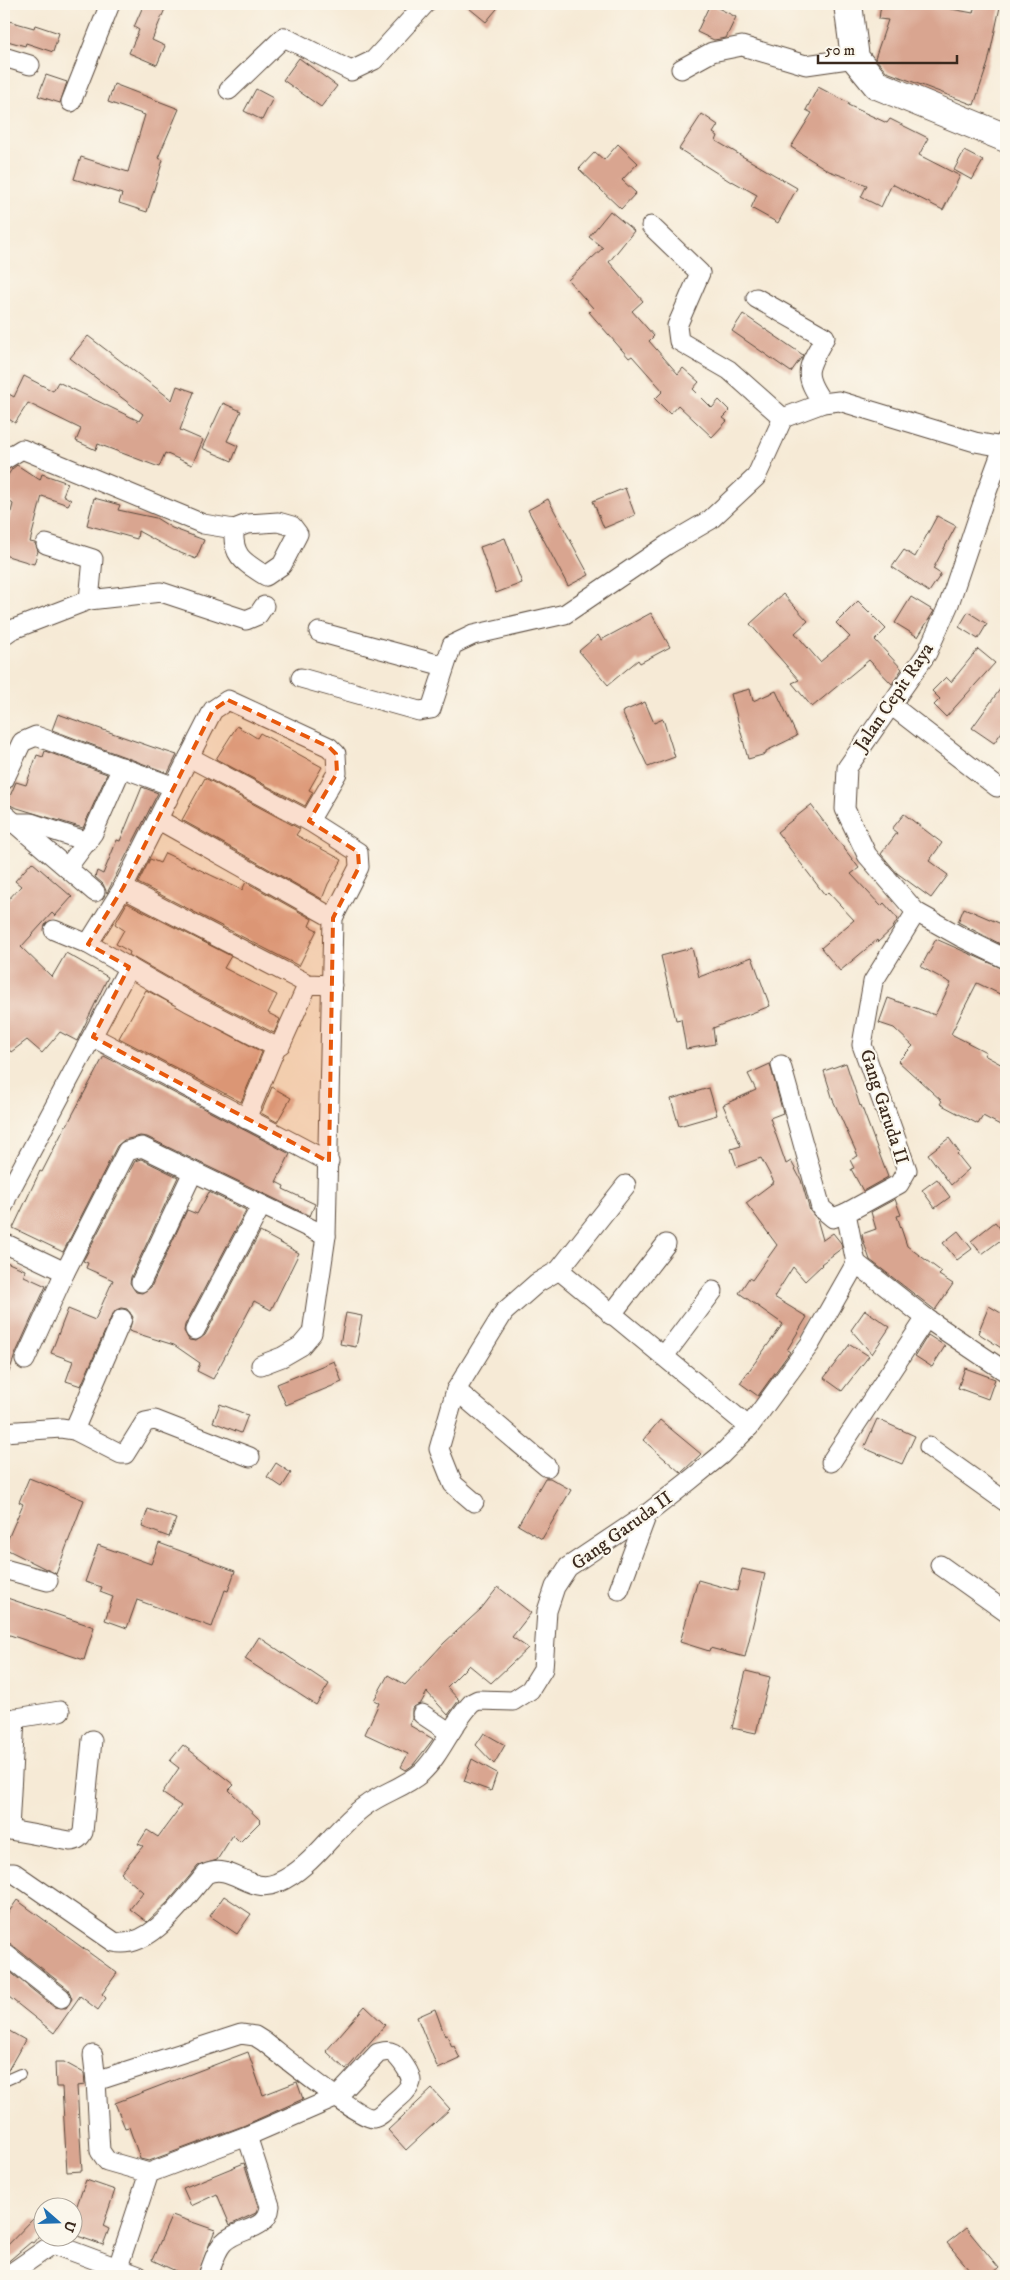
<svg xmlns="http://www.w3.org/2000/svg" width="1010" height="2280" font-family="'IM FELL DW Pica',serif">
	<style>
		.building { fill: #d9a590 }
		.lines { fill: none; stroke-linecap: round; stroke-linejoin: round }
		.lane-casing { stroke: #57473a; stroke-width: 12 }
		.street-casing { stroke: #57473a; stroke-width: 21 }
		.secondary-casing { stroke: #57473a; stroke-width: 30 }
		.lane { stroke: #fff; stroke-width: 10 }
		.street { stroke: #fff; stroke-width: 19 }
		.secondary { stroke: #fff; stroke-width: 28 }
		.marked { fill: #e8590c; fill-opacity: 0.2; stroke: #e8590c; stroke-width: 4; stroke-dasharray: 10 6; stroke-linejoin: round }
		.labels { text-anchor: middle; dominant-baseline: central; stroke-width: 4.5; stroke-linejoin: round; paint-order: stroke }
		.street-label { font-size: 19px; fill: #3b2a1e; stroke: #fbf7ec }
	</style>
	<rect width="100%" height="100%" fill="#fbf7ec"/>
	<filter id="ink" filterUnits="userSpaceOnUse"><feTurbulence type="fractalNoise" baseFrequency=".02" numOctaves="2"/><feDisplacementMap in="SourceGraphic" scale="10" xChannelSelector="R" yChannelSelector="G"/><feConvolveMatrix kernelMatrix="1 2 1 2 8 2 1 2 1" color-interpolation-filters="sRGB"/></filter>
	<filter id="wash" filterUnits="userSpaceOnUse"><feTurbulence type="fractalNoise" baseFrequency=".0096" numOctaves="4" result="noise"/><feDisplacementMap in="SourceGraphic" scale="20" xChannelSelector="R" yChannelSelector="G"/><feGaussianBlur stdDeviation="1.12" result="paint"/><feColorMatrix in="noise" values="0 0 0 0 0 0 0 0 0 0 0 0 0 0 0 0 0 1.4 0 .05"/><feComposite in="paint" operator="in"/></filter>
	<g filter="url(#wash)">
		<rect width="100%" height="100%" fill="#f6ead6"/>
		<g id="blocks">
			<g class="building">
				<path d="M144 4H167L152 40 165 46 157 65 129 53 139 30 134 27Z"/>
				<path d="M464 4H501L486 22Z"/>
				<path d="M710 4 736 17 726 38 714 40 697 32Z"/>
				<path d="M881 4H925L973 13 975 4 1000 7 988 63 974 105 887 72 875 58 888 20 879 19Z"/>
				<path d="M9 21 34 28 35 25 59 33 53 52 26 43 25 46 4 40Z"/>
				<path d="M299 58 337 86 321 107 283 80Z"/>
				<path d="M46 75 67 82 60 103 38 96Z"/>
				<path d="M114 84 179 109 158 158 163 160 147 212 119 203 122 194 74 179 81 157 128 172 145 115 108 102Z"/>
				<path d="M818 87 849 103 848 105 887 123 890 119 928 138 919 155 960 176 943 210 892 184 881 207 861 197 867 185 829 171 791 147 812 113 806 110Z"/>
				<path d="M256 89 273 98 262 120 244 111Z"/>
				<path d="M702 114 718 125 713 133 718 136 716 141 797 188 778 223 751 208 757 195 732 181 731 182 679 149Z"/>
				<path d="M618 144 638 163 622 180 636 193 621 209 579 169 595 152 604 160Z"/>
				<path d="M964 151 983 161 972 180 954 170Z"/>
				<path d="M610 211 634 231 609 262 643 301 632 311 654 336 649 341 678 374 683 368 699 382 693 389 712 408 719 400 730 411 723 418 727 421 712 437 678 405 670 414 655 399 663 391 632 356 629 358 589 312 593 308 568 280 603 248 589 237Z"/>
				<path d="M743 314 803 355 791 372 732 331Z"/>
				<path d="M88 336 172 400 177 386 194 392 180 430 203 440 192 465 165 453 159 467 98 444 96 450 76 441 81 429 28 403 15 423 4 416V391L14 397 24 376 53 391 58 382 139 421 143 414 70 358Z"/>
				<path d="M223 403 241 411 227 441 238 446 232 461 202 448Z"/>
				<path d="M17 465 40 480 42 474 68 483 63 495 71 500 68 505 42 496 30 542 35 543 38 551 34 564 4 555V540L13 504 4 497V481L12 469Z"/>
				<path d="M625 488 635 515 604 528 593 501Z"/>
				<path d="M94 498 120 505 118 510 156 518 172 528 204 540 196 559 173 550 138 531 137 539 87 525Z"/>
				<path d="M548 499 589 575 568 586 528 510Z"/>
				<path d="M937 516 956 526 933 569 941 574 929 592 892 567 904 550 915 557Z"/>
				<path d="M505 538 522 583 496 593 480 547Z"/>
				<path d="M783 594 808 621 795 633 820 662 850 637 836 623 858 601 886 629 875 640 902 669 892 684 869 660 812 707 792 683 799 680 750 624Z"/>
				<path d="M911 597 934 611 918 637 895 623Z"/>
				<path d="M968 612 987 624 978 639 959 627Z"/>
				<path d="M651 613 670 647 640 663 638 660 608 685 579 651 598 635 601 640Z"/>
				<path d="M978 649 995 663 946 717 934 705 940 699 932 691 946 677 951 682Z"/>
				<path d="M1006 681V726L994 743 972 728Z"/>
				<path d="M750 689 753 701 776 691 797 736 766 751V754L748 759 731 694Z"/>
				<path d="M645 702 654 723 663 719 675 757 648 767 622 712Z"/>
				<path d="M58 714 152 747 177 755 168 773 52 730Z"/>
				<path d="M237 726 257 738 260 733 322 767 309 790 313 792 305 806 216 759Z"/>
				<path d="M45 751 107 774 83 828 14 807 7 803 16 782 26 785 37 755 43 757Z"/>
				<path d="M205 778 300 829 296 835 342 860 328 884 322 899 182 820Z"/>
				<path d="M142 787 158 793 107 893 103 884 95 877 97 871 103 874 117 840 120 841Z"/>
				<path d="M811 805 859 868 851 874 881 906 884 903 898 919 892 929 878 942 877 940 840 971 821 948 854 920 828 892 825 895 777 832Z"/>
				<path d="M904 814 942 843 929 861 948 875 931 898 897 873 881 854 897 833 892 829Z"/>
				<path d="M165 853 242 890 246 882 312 919 309 926 317 930 299 966 138 883 150 859 160 863Z"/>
				<path d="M32 862 72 897 55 916 52 913 21 947 52 977 66 953 108 977 77 1041 60 1032 42 1053 27 1040 11 1052 4 1043V904L21 886 15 881Z"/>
				<path d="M127 903 231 956 224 968 277 995 268 1013 280 1019 274 1033 194 992 129 955 130 952 116 944 124 930 115 924Z"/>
				<path d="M964 908 1006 926V947L958 922Z"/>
				<path d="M936 939 1006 970V997L977 983 951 1034 986 1052 984 1055 1006 1067V1128L983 1116 978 1124 940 1104 942 1101 898 1061 913 1046 894 1028 879 1023 888 998 935 1015 951 983 921 967Z"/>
				<path d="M692 948 699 977 752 957 770 1006 713 1028 715 1044 686 1049 681 1019 676 1020 661 956Z"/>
				<path d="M146 990 262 1052 241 1102 119 1038Z"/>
				<path d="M104 1056 290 1154 276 1182 284 1186 283 1189 315 1204 310 1216 147 1137 140 1136 124 1140 117 1146 63 1252 13 1228 40 1171 42 1172 66 1125H67Z"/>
				<path d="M846 1063 860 1106 861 1105 888 1177 863 1191 851 1169 854 1168 850 1160 858 1156 833 1100 824 1071Z"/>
				<path d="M770 1064 783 1113 770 1118 786 1164 791 1161 801 1180 810 1211 817 1219 823 1240 833 1233 841 1243 842 1248 821 1264 822 1265 805 1281 793 1267 774 1297 807 1317 787 1350 790 1352 758 1396 740 1383 783 1324 739 1293 749 1278 752 1280 777 1245 746 1203 774 1182 761 1158 737 1167 731 1149 741 1146 723 1105 756 1090 748 1074Z"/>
				<path d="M272 1087 291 1098 277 1122 261 1113Z"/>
				<path d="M709 1088 717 1115 679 1126 671 1099Z"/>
				<path d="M949 1138 959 1152 957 1154 969 1169 951 1185 928 1154Z"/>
				<path d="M141 1159 178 1177 131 1277 130 1283 136 1292 142 1293 151 1287 187 1210 197 1214 209 1192 246 1210 185 1325 184 1331 189 1340 196 1341 205 1335 260 1232 299 1253 271 1310 254 1301 213 1379 197 1371 200 1363 174 1345 129 1331 133 1317 127 1309 121 1308 116 1310 112 1315 81 1386 66 1381 73 1361 51 1353 68 1309 95 1320 113 1280 86 1268 88 1263 83 1261 135 1161Z"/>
				<path d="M937 1179 950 1197 935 1208 922 1190Z"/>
				<path d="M895 1199 901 1215 897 1216 907 1246 942 1272 939 1275 953 1284 935 1310 870 1260 863 1240 862 1234 876 1229 871 1212Z"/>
				<path d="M995 1222 1006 1236 982 1254 971 1241Z"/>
				<path d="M958 1231 972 1249 957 1260 943 1243Z"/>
				<path d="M4 1261 25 1270 24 1276 46 1286 15 1355 4 1386Z"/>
				<path d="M989 1306 1006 1316V1351L978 1333Z"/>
				<path d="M865 1310 890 1327 872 1354 851 1330Z"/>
				<path d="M346 1313 362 1316 356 1347 340 1344Z"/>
				<path d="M928 1335 945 1346 932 1367 915 1356Z"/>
				<path d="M850 1344 869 1356 842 1391 824 1378Z"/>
				<path d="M334 1361 342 1382 286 1405 277 1384Z"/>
				<path d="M965 1368 995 1379 988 1399 958 1388Z"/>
				<path d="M220 1404 248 1415 241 1433 213 1422Z"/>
				<path d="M877 1419 915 1436 902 1464 864 1448Z"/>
				<path d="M660 1420 701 1454 681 1473 643 1440Z"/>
				<path d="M276 1463 291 1473 282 1487 267 1477Z"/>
				<path d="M29 1478 84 1500 56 1574 4 1548 23 1504 19 1502Z"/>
				<path d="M545 1478H550L571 1490 542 1539 518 1525Z"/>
				<path d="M148 1509 176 1519 169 1537 142 1527Z"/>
				<path d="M159 1543 235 1571 228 1591 225 1590 212 1627 137 1600 127 1628 105 1620 113 1597 100 1592 102 1587 85 1582 98 1545 151 1564Z"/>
				<path d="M742 1569 765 1574 745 1657 710 1648 709 1651 680 1642 698 1580 737 1591Z"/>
				<path d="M498 1587 531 1613 512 1637 528 1648 491 1683 469 1665 447 1687 459 1700 448 1715 427 1692 421 1703 412 1708V1719L409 1725 433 1739 413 1765 406 1770 401 1767 408 1754 365 1734 379 1703 374 1700 388 1675 405 1685 444 1643 481 1609Z"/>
				<path d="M4 1597 94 1627 84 1660 4 1633Z"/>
				<path d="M259 1637 329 1684 316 1705 245 1659Z"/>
				<path d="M746 1671 770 1677 756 1733 732 1728Z"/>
				<path d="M484 1733 505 1745 494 1764 476 1745Z"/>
				<path d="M183 1745 234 1785 229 1790 261 1821 240 1842 233 1835 217 1860 198 1866 169 1901 147 1922 130 1909 143 1892 121 1873 143 1846 138 1844 147 1830 158 1837 181 1806 162 1793 179 1768 170 1761Z"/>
				<path d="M472 1759 497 1773 491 1791 464 1781Z"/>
				<path d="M224 1896 251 1914 237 1934 210 1916Z"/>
				<path d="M17 1900 117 1973 102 1994 106 1998 98 2010 80 1996 54 2033 4 1993V1967L54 2007 66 2008 72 1999 68 1989 11 1944 4 1942V1919Z"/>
				<path d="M365 2006 385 2025 346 2070 326 2051Z"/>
				<path d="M435 2009 445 2036 447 2035 452 2047 454 2046 460 2059 438 2069 417 2017Z"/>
				<path d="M4 2028 25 2040 7 2072 4 2074Z"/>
				<path d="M248 2052 263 2095 297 2082 303 2099 243 2126 149 2161 140 2159 129 2127 125 2128 115 2103Z"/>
				<path d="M55 2062H64L84 2073 85 2085 77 2086 82 2171 67 2172 62 2087H56Z"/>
				<path d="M432 2089 450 2109 406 2150 388 2130Z"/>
				<path d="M244 2163 258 2206 256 2213 230 2225 217 2194 191 2206 183 2188Z"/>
				<path d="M86 2180 115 2190 103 2226 109 2229 103 2245 72 2234V2219Z"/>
				<path d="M172 2215 215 2230 197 2276H179L180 2273 152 2260Z"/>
				<path d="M33 2219 42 2227V2232L33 2243 31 2242 4 2265V2249Z"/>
				<path d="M966 2228 999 2268 989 2276H975L947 2243Z"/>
			</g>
		</g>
	</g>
	<g filter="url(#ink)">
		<use href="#blocks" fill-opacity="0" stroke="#57473a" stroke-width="1"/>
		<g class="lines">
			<g class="lane-casing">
				<path id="lane" d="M4 2081 20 2074"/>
			</g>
			<g class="street-casing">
				<g id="street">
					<path d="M4 57 30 65"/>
					<path d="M681 69 712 52 742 46 806 65 855 58"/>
					<path d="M229 90 284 37 351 71 374 60 425 4"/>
					<path d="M71 102 110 4"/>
					<path d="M651 226 700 273 677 326 679 341 729 370 783 418 823 403 839 401 975 442 1003 447"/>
					<path d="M756 298 825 337C808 368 801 372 823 403"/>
					<path d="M1006 440 986 494 949 604 927 653 847 768 845 809 867 855 916 912 961 937 1006 959"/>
					<path d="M4 460 22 449 203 524 234 529 247 524 278 522 292 526 298 534 282 565 266 576C244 562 232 557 234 529"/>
					<path d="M46 544 93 559 89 600"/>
					<path d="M319 632 444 666"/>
					<path d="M4 635 11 630 89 600 161 592 246 620 258 615 264 606"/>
					<path d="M301 678 419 711 431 709 452 645 473 635 565 614 667 545 710 520 756 477 783 418"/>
					<path d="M891 705 997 787"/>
					<path d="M189 757 213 710 228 700 329 747 336 754 337 773 309 821"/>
					<path d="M4 780 22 742 36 736 172 786"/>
					<path d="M4 814 95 892"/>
					<path d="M159 820 333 918"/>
					<path d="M10 823H31L88 842"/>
					<path d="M67 868 93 833 122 767"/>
					<path d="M123 888 189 757 309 821 358 852 359 867 333 918 326 1236 312 1333 301 1346 282 1357 261 1365"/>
					<path d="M54 930 88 944"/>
					<path d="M308 984 281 1044 276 1047 189 1002 88 944 123 888 308 984 332 985"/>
					<path d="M93 1037 329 1162"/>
					<path d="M781 1065 821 1208 833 1218 846 1213"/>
					<path d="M246 1119 276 1047"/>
					<path d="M4 1205 8 1194 129 967"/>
					<path d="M4 1243 65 1272"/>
					<path d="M856 1263 926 1318 1006 1372"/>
					<path d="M559 1270 749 1427"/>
					<path d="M141 1282 193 1172"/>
					<path d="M611 1315 666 1244"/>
					<path d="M195 1330 261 1206"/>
					<path d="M664 1356 713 1291"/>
					<path d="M25 1360 65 1272 127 1151 142 1147 326 1236"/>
					<path d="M456 1390 547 1467"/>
					<path d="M74 1430 122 1319"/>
					<path d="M4 1432 61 1428 74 1430 121 1454H125L145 1422 155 1420 250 1457"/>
					<path d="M929 1447 1006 1502"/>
					<path d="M831 1462 926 1318"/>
					<path d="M474 1502 453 1484 439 1449 456 1390 504 1312 537 1283 559 1270 626 1185"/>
					<path d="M940 1565 1006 1612"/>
					<path d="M4 1569 48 1581"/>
					<path d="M619 1590 647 1514"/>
					<path d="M422 1714 449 1732"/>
					<path d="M4 1720 60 1711"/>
					<path d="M4 1829 70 1841C77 1841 80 1838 83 1832L92 1740"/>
					<path d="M9 1829 15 1718"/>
					<path d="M4 1873H14L114 1942C150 1951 185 1898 206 1874 232 1862 250 1895 277 1883 313 1868 334 1828 365 1806 382 1793 405 1787 421 1773 441 1755 452 1723 472 1703L478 1700 513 1701 530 1690 543 1669 547 1611 555 1587 568 1567 647 1514 689 1481 721 1455 749 1427 810 1344 856 1263 846 1213 899 1184 907 1170 862 1045 873 982 916 912"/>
					<path d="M4 1953 61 1998"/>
					<path d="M93 2055 96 2081"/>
					<path d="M118 2267 149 2173 247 2136 337 2097 378 2053C383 2052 388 2050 393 2053 399 2057 412 2074 411 2082 409 2090 400 2097 394 2102 388 2107 381 2117 373 2118 359 2119 279 2053 263 2041L255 2036 241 2034 96 2081 100 2151 107 2161 149 2173"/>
					<path d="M7 2276 53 2244 139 2276"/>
					<path d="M208 2276C212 2266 215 2252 223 2243 238 2227 268 2232 270 2206L247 2136"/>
				</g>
			</g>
			<g class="secondary-casing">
				<path id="secondary" d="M848 4 855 58 877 85 1006 138"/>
			</g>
			<use href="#lane" class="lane"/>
			<use href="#street" class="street"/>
			<use href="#secondary" class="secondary"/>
		</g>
	</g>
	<path class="marked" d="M228 700 329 747 336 754 337 773 309 821 358 852 359 867 333 918 329 1162 93 1037 129 967 88 944 123 888 213 710Z"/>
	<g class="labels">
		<g class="street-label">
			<text transform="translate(894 697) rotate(-56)">Jalan Cepit Raya</text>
			<text transform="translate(884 1107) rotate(72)">Gang Garuda II</text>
			<text transform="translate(622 1531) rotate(-36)">Gang Garuda II</text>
		</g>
	</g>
	<rect width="1010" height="2280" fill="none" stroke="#fbf7ec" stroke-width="20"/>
	<g transform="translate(58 2222) rotate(110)"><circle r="24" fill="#fbf7ec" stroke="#aea59a"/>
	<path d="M0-4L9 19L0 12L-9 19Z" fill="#1f6fb2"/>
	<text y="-8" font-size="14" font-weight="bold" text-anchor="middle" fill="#3b2a1e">U</text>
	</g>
	<path d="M818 55v8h139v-8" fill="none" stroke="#3b2a1e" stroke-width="2.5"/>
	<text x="825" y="55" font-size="15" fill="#3b2a1e" stroke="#fbf7ec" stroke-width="4" paint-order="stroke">50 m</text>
</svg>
